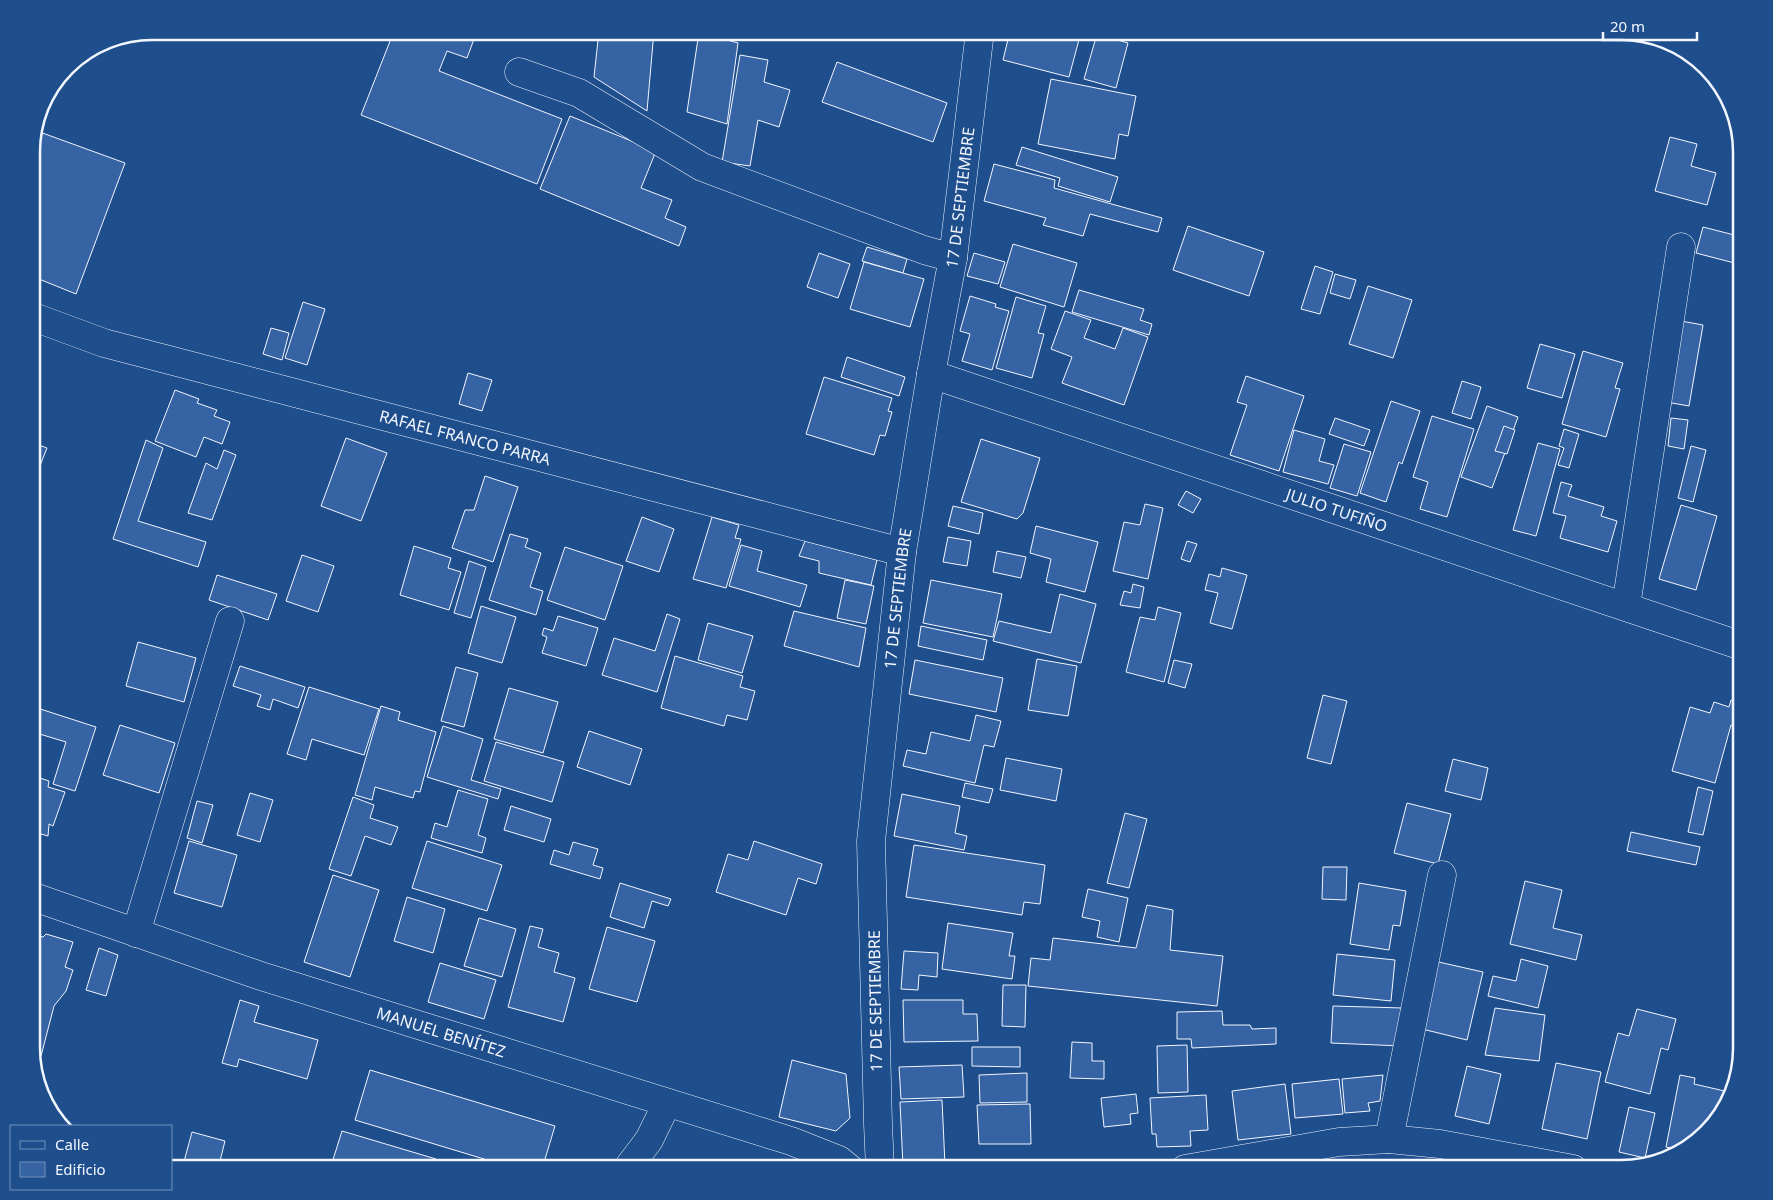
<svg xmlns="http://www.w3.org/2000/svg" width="1773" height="1200" font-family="'Noto Sans',sans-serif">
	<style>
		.building { fill: #3563a3; stroke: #f2f6ff }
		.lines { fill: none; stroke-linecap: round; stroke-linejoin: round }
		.minor-casing { stroke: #f2f6ff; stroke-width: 29 }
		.minor { stroke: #1f4e8c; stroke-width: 28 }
		.labels { text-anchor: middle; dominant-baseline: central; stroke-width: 4; stroke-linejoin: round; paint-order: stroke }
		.street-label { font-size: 16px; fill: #f2f6ff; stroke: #1f4e8c }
		.rim { fill: none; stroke: #f2f6ff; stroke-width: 2.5 }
	</style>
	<rect width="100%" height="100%" fill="#1f4e8c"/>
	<g class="building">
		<path d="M394 31H477L467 58 447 51 439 71 562 119 537 184 361 115Z"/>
		<path d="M599 31H654L647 111 594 77Z"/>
		<path d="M1010 31H1061L1080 36 1069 77 1003 60Z"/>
		<path d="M699 32 738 43 727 124 687 112Z"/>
		<path d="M1097 34 1128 43 1116 88 1084 79Z"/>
		<path d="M740 55 768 60 764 82 790 90 779 127 758 120 750 166 722 162Z"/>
		<path d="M837 62 947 103 933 142 822 102Z"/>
		<path d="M1051 79 1136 96 1128 136 1119 134 1115 159 1038 144Z"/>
		<path d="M570 116 656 151 641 188 672 200 665 218 686 227 679 246 540 189Z"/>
		<path d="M37 131 125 163 76 294 39 279 35 289 31 287V145Z"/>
		<path d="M1670 137 1697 144 1691 166 1716 173 1707 205 1655 191Z"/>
		<path d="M1022 147 1118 177 1110 202 1058 186 1060 178 1016 165Z"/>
		<path d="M994 164 1055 180 1054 188 1162 218 1158 232 1090 214 1083 236 1043 225 1046 218 984 201Z"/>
		<path d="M1188 226 1264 252 1249 296 1173 270Z"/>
		<path d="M1703 227 1742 237V265L1696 253Z"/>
		<path d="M1013 244 1077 263 1064 307 1000 287Z"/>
		<path d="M867 247 907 259 903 273 862 261Z"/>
		<path d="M819 253 850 264 838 298 807 287Z"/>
		<path d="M974 253 1005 262 998 284 967 276Z"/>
		<path d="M864 262 924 279 910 327 850 309Z"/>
		<path d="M1315 266 1333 272 1320 314 1301 309Z"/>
		<path d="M1335 274 1356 280 1350 299 1330 293Z"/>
		<path d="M1368 286 1412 300 1393 358 1349 344Z"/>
		<path d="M1079 290 1144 309 1140 320 1152 324 1149 335 1072 312Z"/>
		<path d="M970 296 996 304 995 307 1009 311 992 370 962 361 970 334 960 331Z"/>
		<path d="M1016 297 1046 306 1038 333 1044 334 1032 378 996 368Z"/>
		<path d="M303 302 325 309 307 365 285 358Z"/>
		<path d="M1065 311 1091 320 1084 338 1115 349 1123 328 1148 337 1124 405 1062 383 1072 357 1051 349Z"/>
		<path d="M1681 321 1703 325 1689 406 1666 402Z"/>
		<path d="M271 328 289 333 282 360 263 354Z"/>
		<path d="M1540 344 1575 354 1562 398 1527 388Z"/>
		<path d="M1583 351 1623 363 1615 388 1620 389 1606 437 1562 424Z"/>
		<path d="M847 357 905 377 899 396 841 377Z"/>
		<path d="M31 359 36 361 31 373Z"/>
		<path d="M468 373 492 380 482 411 459 404Z"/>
		<path d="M1246 376 1304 396 1279 471 1230 455 1247 405 1237 402Z"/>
		<path d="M824 377 892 398 888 411 892 412 885 436 880 435 874 455 806 434Z"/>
		<path d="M1462 381 1481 387 1471 419 1452 413Z"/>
		<path d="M175 390 199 399 197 403 217 410 214 416 230 422 222 444 204 437 196 457 155 441Z"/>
		<path d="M1391 401 1420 411 1402 464 1399 462 1386 502 1360 493Z"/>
		<path d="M1487 406 1518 417 1492 488 1461 477Z"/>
		<path d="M1432 416 1474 429 1447 517 1420 509 1428 482 1413 477Z"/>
		<path d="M1335 418 1370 430 1364 446 1329 434Z"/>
		<path d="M1671 418 1688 420 1684 449 1668 446Z"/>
		<path d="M1504 426 1515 430 1507 454 1495 451Z"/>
		<path d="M1564 429 1579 434 1569 468 1558 465 1564 448 1559 446Z"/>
		<path d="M1294 430 1325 439 1319 461 1334 465 1328 484 1283 472Z"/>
		<path d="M346 438 387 453 361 521 321 506Z"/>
		<path d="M981 439 1040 458 1023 513 1017 519 961 502Z"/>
		<path d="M146 440 163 448 138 521 206 542 198 567 113 539Z"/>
		<path d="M31 442 47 448 35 478 31 476Z"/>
		<path d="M1538 443 1560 449 1536 536 1513 530Z"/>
		<path d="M1344 444 1371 452 1357 496 1330 488Z"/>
		<path d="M1691 446 1706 450 1693 502 1678 498Z"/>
		<path d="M224 450 236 455 212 520 188 513 206 463 217 469Z"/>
		<path d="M485 476 518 487 493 562 452 548 465 510H474Z"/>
		<path d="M1561 482 1572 485 1568 496 1604 507 1601 516 1617 521 1608 552 1560 538 1566 516 1553 513Z"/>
		<path d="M1186 491 1201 499 1193 513 1178 505Z"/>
		<path d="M1145 504 1163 508 1148 579 1113 571 1124 522 1140 525Z"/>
		<path d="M1681 505 1717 516 1696 590 1659 579Z"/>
		<path d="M953 506 983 513 979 534 948 526Z"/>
		<path d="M642 517 674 529 659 572 626 561Z"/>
		<path d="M712 517 739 525 735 538 741 539 726 588 693 579Z"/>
		<path d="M1036 526 1098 542 1085 592 1046 582 1051 559 1030 553Z"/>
		<path d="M510 534 528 539 525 547 541 553 530 587 543 591 536 615 489 600Z"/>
		<path d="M948 537 971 541 967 566 943 562Z"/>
		<path d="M805 541 877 560 871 585 819 573V561L799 556Z"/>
		<path d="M1187 541 1197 544 1190 562 1181 559Z"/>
		<path d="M741 545 762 551 757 571 807 585 800 607 729 586Z"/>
		<path d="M414 546 451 558 448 568 461 572 449 610 400 595Z"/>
		<path d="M565 547 623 566 605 620 547 600Z"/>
		<path d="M997 551 1026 557 1021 578 993 572Z"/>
		<path d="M302 555 334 566 318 612 286 601Z"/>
		<path d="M469 561 486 567 471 618 454 613Z"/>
		<path d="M1222 568 1247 575 1232 629 1210 623 1218 593 1205 590 1209 574 1220 577Z"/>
		<path d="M217 575 277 594 268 620 209 600Z"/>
		<path d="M845 580 874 586 866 624 837 618Z"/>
		<path d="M931 580 1002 594 993 637 923 623Z"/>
		<path d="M1133 584 1144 587 1140 608 1120 605 1124 591 1131 593Z"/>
		<path d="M1060 594 1096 604 1081 663 993 641 999 621 1051 633Z"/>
		<path d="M481 606 516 617 502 663 468 653Z"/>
		<path d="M1158 607 1181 613 1164 682 1126 672 1140 617 1155 620Z"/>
		<path d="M794 611 866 628 859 667 784 646Z"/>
		<path d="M667 614 680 619 657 692 602 675 614 638 655 651Z"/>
		<path d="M558 616 598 628 586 666 542 653 547 637 542 635 544 628 553 631Z"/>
		<path d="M708 623 753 636 742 673 698 660Z"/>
		<path d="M921 626 987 640 983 660 918 646Z"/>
		<path d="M138 642 196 658 184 702 126 686Z"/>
		<path d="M675 656 743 676 740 687 755 691 747 720 727 715 724 726 661 708Z"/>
		<path d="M1037 659 1077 666 1068 716 1028 710Z"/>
		<path d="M915 660 1003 678 996 712 909 694Z"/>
		<path d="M1174 660 1192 664 1185 688 1168 683Z"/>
		<path d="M240 666 305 687 298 708 273 699 270 710 257 706 261 695 233 686Z"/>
		<path d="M456 667 478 673 464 727 441 721Z"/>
		<path d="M309 687 379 709 364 755 312 739 306 760 287 754Z"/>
		<path d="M509 688 558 702 543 753 494 739Z"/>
		<path d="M1323 695 1347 701 1331 764 1307 758Z"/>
		<path d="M1731 700 1742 703V709L1737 727 1731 725 1715 783 1672 771 1690 707 1710 713 1714 702 1729 707Z"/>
		<path d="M31 706 96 727 75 791 53 784 66 742 33 732 31 737Z"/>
		<path d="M381 706 400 712 398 720 436 732 420 792 415 791 413 798 375 787 372 800 355 795Z"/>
		<path d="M976 715 1001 721 994 747 984 745 975 783 903 766 907 750 926 754 931 732 970 741Z"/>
		<path d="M120 725 175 743 159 793 103 775Z"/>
		<path d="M443 726 483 739 471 780 501 789 498 799 427 777Z"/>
		<path d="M589 731 642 749 630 785 577 767Z"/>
		<path d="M496 742 564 762 552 802 484 781Z"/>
		<path d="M1006 758 1062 769 1056 801 1000 790Z"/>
		<path d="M1453 759 1488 768 1481 800 1445 791Z"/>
		<path d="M31 775 49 781 48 787 65 792 53 826 49 824 48 836 34 832 31 838Z"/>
		<path d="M965 783 993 789 989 803 962 797Z"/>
		<path d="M1698 787 1713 791 1703 835 1688 832Z"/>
		<path d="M458 790 488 799 478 835 486 838 482 853 431 838 435 823 447 827Z"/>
		<path d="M250 793 273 800 260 842 237 835Z"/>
		<path d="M902 794 960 806 955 833 967 836 964 850 894 836Z"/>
		<path d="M353 797 374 805 370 818 398 827 391 845 365 836 351 876 329 869Z"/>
		<path d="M197 801 213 805 202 843 187 838Z"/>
		<path d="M1407 803 1451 814 1438 864 1394 853Z"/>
		<path d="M511 806 551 819 544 842 504 830Z"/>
		<path d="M1125 813 1147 819 1129 888 1107 883Z"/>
		<path d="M1631 832 1700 847 1696 865 1627 851Z"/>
		<path d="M189 841 237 855 222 907 174 893Z"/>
		<path d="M427 841 502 865 487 911 412 888Z"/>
		<path d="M754 841 822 864 816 884 798 878 786 915 716 892 728 854 748 860Z"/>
		<path d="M573 842 598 849 593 865 603 868 600 879 550 864 554 850 569 855Z"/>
		<path d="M914 845 1045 865 1040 904 1024 902 1022 915 906 897Z"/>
		<path d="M1323 867H1347L1346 900 1322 899Z"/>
		<path d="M333 875 379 890 350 977 304 962Z"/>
		<path d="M1525 881 1562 890 1553 928 1582 935 1576 960 1510 944Z"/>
		<path d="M620 883 671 899 668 906 652 901 644 928 610 917Z"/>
		<path d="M1359 883 1406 891 1400 926 1393 925 1389 950 1350 944Z"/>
		<path d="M1088 889 1128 898 1119 942 1097 937 1100 921 1082 917Z"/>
		<path d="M407 897 445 909 433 953 394 941Z"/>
		<path d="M1147 905 1173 910 1170 950 1223 956 1217 1006 1028 986 1031 958 1050 960 1053 938 1136 948Z"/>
		<path d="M479 918 516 929 502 977 464 966Z"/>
		<path d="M948 923 1013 933 1009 956H1015L1012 979 942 969Z"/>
		<path d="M530 926 543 929 538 947 559 953 554 972 575 978 563 1022 508 1007Z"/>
		<path d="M607 927 655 941 637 1002 589 989Z"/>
		<path d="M31 934 43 937 46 934 73 942 65 967 73 970 66 991 54 1006 41 1056 31 1054Z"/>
		<path d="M99 948 118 955 106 996 86 990Z"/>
		<path d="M904 951 938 953 937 977 919 975 918 990 901 989Z"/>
		<path d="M1337 954 1395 960 1391 1001 1333 995Z"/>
		<path d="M1521 959 1548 966 1538 1008 1488 996 1493 976 1516 981Z"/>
		<path d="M1434 961 1483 972 1467 1040 1418 1028Z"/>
		<path d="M440 963 496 980 484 1019 428 1002Z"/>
		<path d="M1003 985H1026L1025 1027 1002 1026Z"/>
		<path d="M240 1000 259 1006 254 1022 318 1040 307 1079 239 1059 237 1067 222 1063Z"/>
		<path d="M903 1000H963V1014H977L978 1041 904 1042Z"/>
		<path d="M1333 1006 1403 1008 1402 1046 1331 1043Z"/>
		<path d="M1495 1008 1545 1015 1539 1061 1485 1055Z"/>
		<path d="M1637 1009 1676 1019 1668 1050 1661 1048 1650 1094 1605 1082 1618 1033 1629 1036Z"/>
		<path d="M1222 1011 1223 1025H1250L1252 1029 1276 1028V1044L1192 1048 1191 1039H1177V1012Z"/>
		<path d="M1072 1042 1092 1043V1061H1104V1079L1070 1078Z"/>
		<path d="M1187 1045 1188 1092 1158 1093 1157 1046Z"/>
		<path d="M972 1047H1020V1067L972 1066Z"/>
		<path d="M792 1060 846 1074 850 1118 836 1131 779 1117Z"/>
		<path d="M1556 1063 1601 1072 1587 1139 1542 1129Z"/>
		<path d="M962 1065 964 1097 901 1099 899 1067Z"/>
		<path d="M1467 1066 1501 1074 1489 1124 1455 1116Z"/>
		<path d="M370 1070 555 1126 542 1169H517L355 1120Z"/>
		<path d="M1027 1073V1102L980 1103 979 1075Z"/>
		<path d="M1383 1075 1380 1101 1368 1103 1370 1111 1345 1113 1342 1079Z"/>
		<path d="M1680 1075 1695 1078 1694 1084 1729 1092 1721 1115 1682 1150 1666 1147Z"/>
		<path d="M1339 1079 1343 1114 1295 1118 1292 1084Z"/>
		<path d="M1285 1084 1291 1134 1238 1140 1232 1091Z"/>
		<path d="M1136 1094 1138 1113 1130 1114 1131 1124 1104 1127 1101 1098Z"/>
		<path d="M1206 1095 1208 1130 1190 1131 1191 1146 1157 1147 1156 1134H1152L1150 1098Z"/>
		<path d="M942 1100 945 1165 903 1167 900 1102Z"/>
		<path d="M1030 1104 1031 1144H979L977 1105Z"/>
		<path d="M1629 1107 1655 1113 1645 1158 1619 1152Z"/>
		<path d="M342 1131 436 1159 433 1169H340L331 1166Z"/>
		<path d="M192 1132 225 1141 218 1169H182Z"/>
	</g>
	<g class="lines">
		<g class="minor-casing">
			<g id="minor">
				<path d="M519 72 579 93 702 167 924 250 953 258"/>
				<path id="s1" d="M31 316 104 343 902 552"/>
				<path id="s2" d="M931 374 1742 646"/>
				<path d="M1626 606 1681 247"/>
				<path id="s3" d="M31 896 258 975 791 1141 839 1160 850 1169"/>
				<path d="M136 933 230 621"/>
				<path d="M1389 1139 1442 875"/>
				<path d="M627 1169 649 1140 667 1103"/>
				<path id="s4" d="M880 1169 878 1124 871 841 902 552 931 374 953 258 980 31"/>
				<path d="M1185 1169 1339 1142 1389 1139 1440 1144 1573 1169"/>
			</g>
		</g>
		<use href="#minor" class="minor"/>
	</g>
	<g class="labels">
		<g class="street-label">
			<text stroke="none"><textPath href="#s4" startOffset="978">17 DE SEPTIEMBRE</textPath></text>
			<text stroke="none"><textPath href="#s1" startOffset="451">RAFAEL FRANCO PARRA</textPath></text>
			<text stroke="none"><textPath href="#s2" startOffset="428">JULIO TUFIÑO</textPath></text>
			<text stroke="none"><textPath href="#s4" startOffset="572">17 DE SEPTIEMBRE</textPath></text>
			<text transform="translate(875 1001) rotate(-91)">17 DE SEPTIEMBRE</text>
			<text stroke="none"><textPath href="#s3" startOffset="432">MANUEL BENÍTEZ</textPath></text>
		</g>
	</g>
	<path d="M0 0H1773V1200H0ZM152 40H1621A112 112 0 0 1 1733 152V1048A112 112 0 0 1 1621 1160H152A112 112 0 0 1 40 1048V152A112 112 0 0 1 152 40Z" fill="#1f4e8c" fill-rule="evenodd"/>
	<path class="rim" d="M152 40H1621A112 112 0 0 1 1733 152V1048A112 112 0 0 1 1621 1160H152A112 112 0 0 1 40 1048V152A112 112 0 0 1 152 40Z"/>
	<rect x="10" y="1125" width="162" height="65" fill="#1f4e8c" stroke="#7391ba"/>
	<rect x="20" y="1141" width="25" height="8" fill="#1f4e8c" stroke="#7391ba"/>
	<text x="55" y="1150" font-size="15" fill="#f2f6ff">Calle</text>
	<rect x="20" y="1162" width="25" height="15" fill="#3563a3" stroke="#7391ba"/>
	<text x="55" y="1175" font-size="15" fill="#f2f6ff">Edificio</text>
	<path d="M1603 32v8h94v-8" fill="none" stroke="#f2f6ff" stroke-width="2.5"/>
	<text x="1610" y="32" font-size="15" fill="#f2f6ff" stroke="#1f4e8c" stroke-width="4" paint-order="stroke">20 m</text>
</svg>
